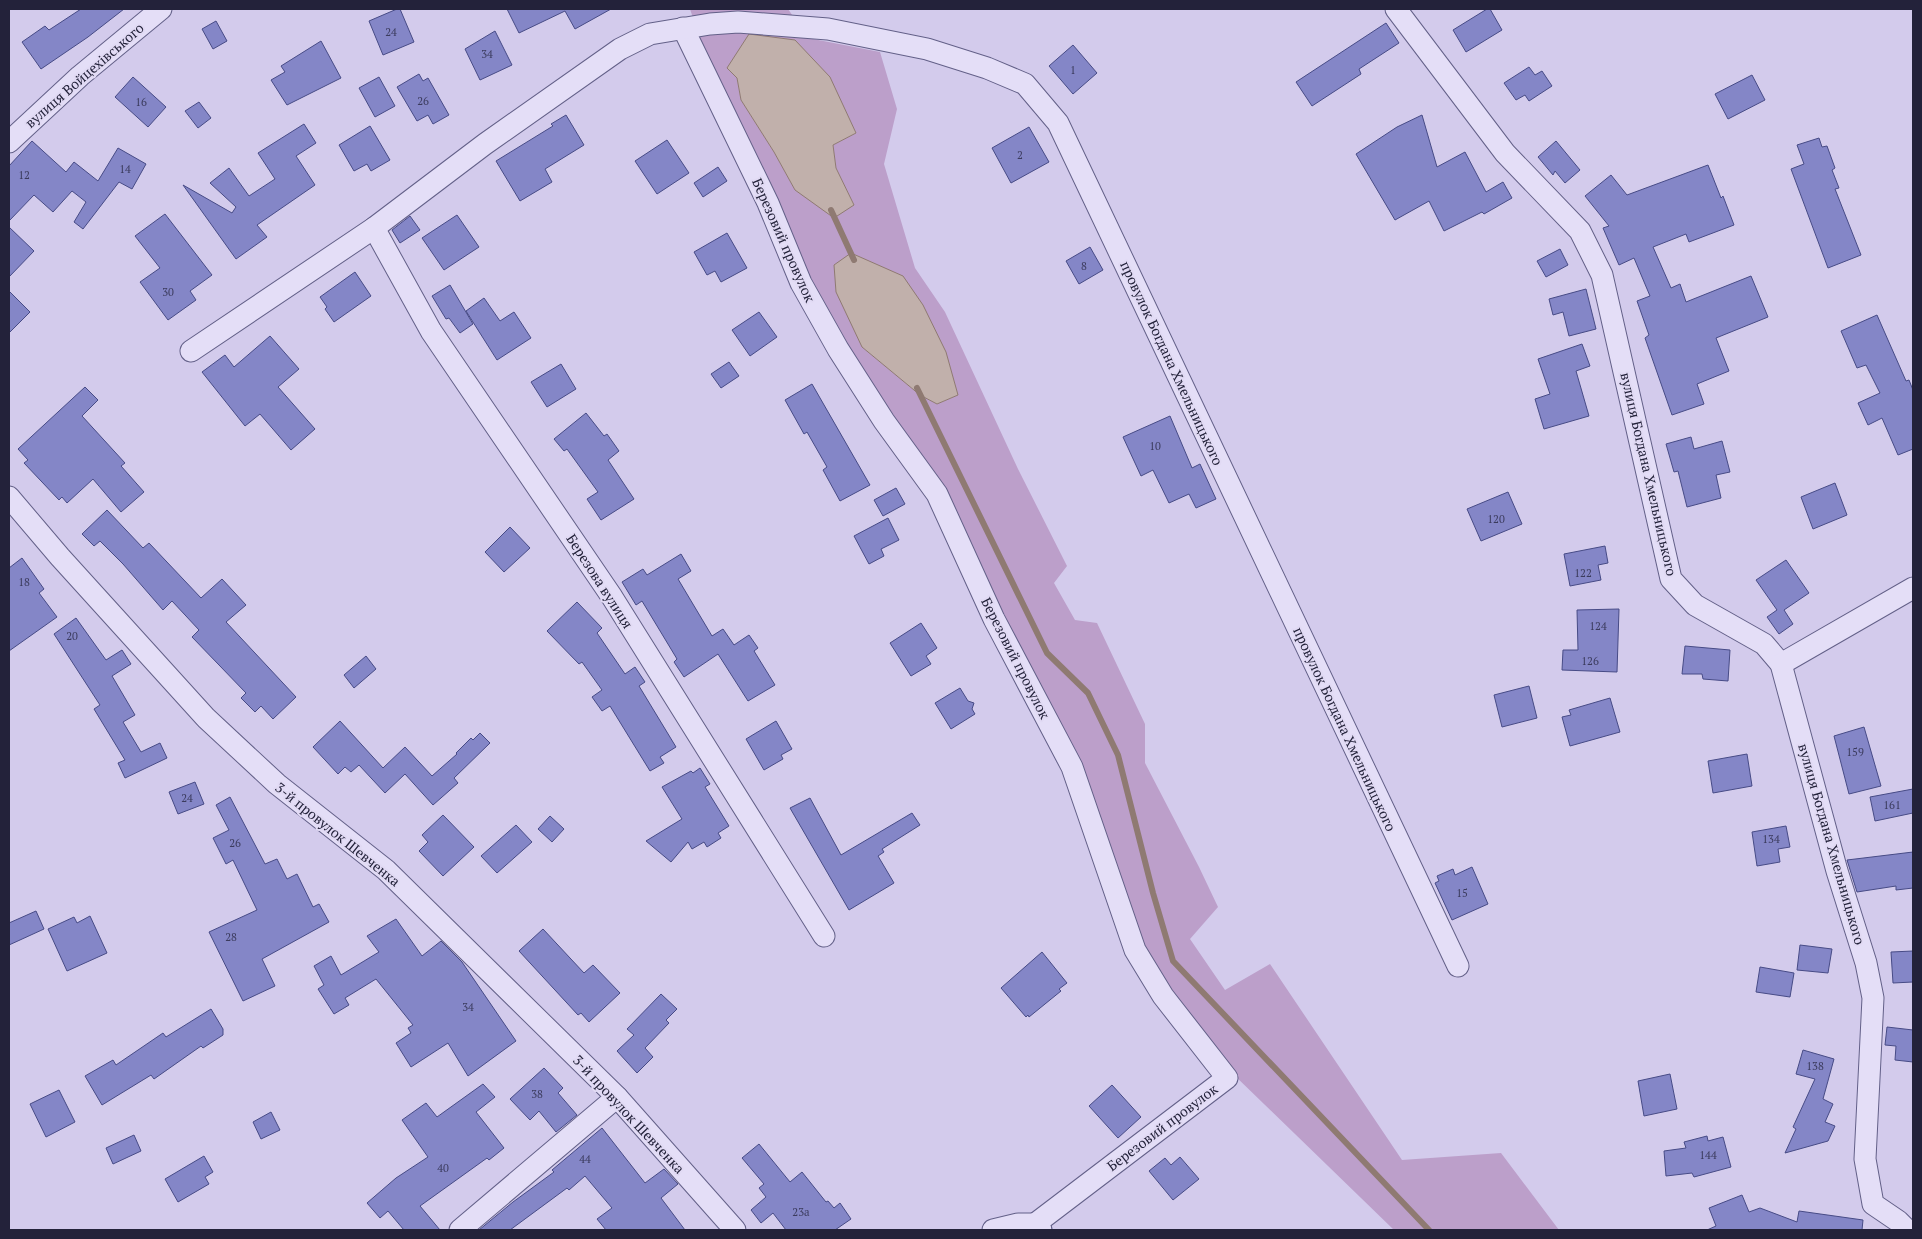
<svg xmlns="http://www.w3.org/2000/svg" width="1922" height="1239" font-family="'PT Serif',serif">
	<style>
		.green { fill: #bc9fca; fill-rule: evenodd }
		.water { fill: #c1b0ab; stroke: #8f7a72 }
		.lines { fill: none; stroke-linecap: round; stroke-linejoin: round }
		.stream { stroke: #8f7a72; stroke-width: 6 }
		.building { fill: #8486c7; stroke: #474b86 }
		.minor-casing { stroke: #636088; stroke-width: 23 }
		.minor { stroke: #e4def7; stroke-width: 21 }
		.labels { text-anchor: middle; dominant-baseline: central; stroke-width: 4; stroke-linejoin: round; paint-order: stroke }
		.number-label { font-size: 11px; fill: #3b3b5d }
		.street-label { font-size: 14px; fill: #23223a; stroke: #e1daf4 }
	</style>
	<rect width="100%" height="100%" fill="#d3cbec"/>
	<path class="green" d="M690 9H788L808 38 880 52 897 109 884 164 915 268 945 312 1018 469 1067 566 1054 583 1075 620 1097 623 1145 724V763L1199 867 1218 907 1190 939 1225 990 1270 964 1402 1160 1501 1153 1559 1230H1394L1232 1073 1140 948 1078 765 942 489 843 347 774 200 717 90ZM795 40 829 77 856 133 833 145 836 168 854 205 795 190 774 152 741 100 737 78ZM862 347 958 395 937 404 920 395Z"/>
	<g class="water">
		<path d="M749 34 795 40 830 77 856 133 833 145 836 168 854 205 834 218 795 190 774 152 741 100 737 78 727 68Z"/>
		<path d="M851 253 903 276 923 305 946 352 958 395 937 404 920 395 862 347 836 292 834 265Z"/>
	</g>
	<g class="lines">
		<g class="stream">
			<path d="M831 210 854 260"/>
			<path d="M917 388 1047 653 1088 693 1118 755 1153 893 1173 961 1429 1230"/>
		</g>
	</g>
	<g class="building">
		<path d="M81 9H124L88 37 41 69 22 42 45 26 49 30Z"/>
		<path d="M397 9H400L414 42 383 55 369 21Z"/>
		<path d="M507 9H611L575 29 565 11 519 33Z"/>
		<path d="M1487 9H1490L1502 30 1466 52 1453 30Z"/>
		<path d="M216 21 227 41 213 49 202 29Z"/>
		<path d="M1386 23 1399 43 1359 69 1361 74 1312 106 1296 82Z"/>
		<path d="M495 31 512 65 480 80 465 49Z"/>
		<path d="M321 41 341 78 287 105 271 80 285 72 281 66Z"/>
		<path d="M1073 45 1097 73 1073 94 1049 66Z"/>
		<path d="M1529 67 1535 75 1542 71 1552 86 1529 101 1525 95 1516 100 1504 83Z"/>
		<path d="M419 74 423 81 428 78 449 115 433 124 428 115 417 121 397 87Z"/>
		<path d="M1752 75 1765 100 1728 119 1715 94Z"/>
		<path d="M133 77 166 107 148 127 115 97Z"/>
		<path d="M379 77 395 106 375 117 359 88Z"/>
		<path d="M199 102 211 118 198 128 185 111Z"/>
		<path d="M566 115 584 145 545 169 552 182 520 201 496 161 553 126 551 124Z"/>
		<path d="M1422 115 1437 167 1465 152 1486 192 1503 182 1512 198 1484 214 1482 212 1444 231 1429 201 1395 220 1356 154 1397 127Z"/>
		<path d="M304 124 316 143 296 156 315 185 257 225 267 237 236 259 183 185 232 213 236 207 210 183 229 168 249 196 275 179 258 153Z"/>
		<path d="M370 126 390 160 371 171 367 164 354 171 339 145Z"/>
		<path d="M1029 127 1049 162 1011 183 992 148Z"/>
		<path d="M1819 138 1822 147 1827 146 1835 168 1832 170 1839 188 1835 189 1861 255 1828 268 1791 169 1804 164 1797 145Z"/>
		<path d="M667 140 689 173 657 194 635 161Z"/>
		<path d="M32 141 66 172 74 162 98 181 118 148 146 164 132 189 119 182 83 229 74 222 86 202 72 191 53 212 34 195 9 221V166Z"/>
		<path d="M1556 141 1580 170 1565 183 1555 171 1553 175 1538 157Z"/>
		<path d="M1708 165 1721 198 1723 196 1734 225 1689 242 1686 234 1653 247 1671 288 1680 284 1686 302 1751 276 1768 317 1716 338 1729 371 1697 384 1704 404 1672 415 1645 338 1649 335 1637 301 1650 296 1634 258 1619 265 1603 228 1609 226 1585 196 1611 175 1627 195Z"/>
		<path d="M718 167 727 181 703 197 694 183Z"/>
		<path d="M165 214 212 275 190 291 196 300 168 320 140 282 160 268 135 236Z"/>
		<path d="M457 215 479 247 444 270 422 238Z"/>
		<path d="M410 216 420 230 400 243 392 230Z"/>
		<path d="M9 227 34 251 9 277Z"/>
		<path d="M727 233 747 268 721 282 715 271 707 275 694 252Z"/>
		<path d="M1090 247 1103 270 1079 284 1066 261Z"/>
		<path d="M1560 249 1568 265 1546 277 1537 261Z"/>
		<path d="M355 272 371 296 334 322 325 309 327 307 320 297Z"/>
		<path d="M450 285 473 324 460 333 449 318 446 319 432 296Z"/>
		<path d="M1586 289 1596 329 1569 336 1563 312 1553 315 1549 299Z"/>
		<path d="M9 291 30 312 9 333Z"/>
		<path d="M484 298 500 321 514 312 531 338 497 360 466 311Z"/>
		<path d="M759 312 777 337 750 356 732 330Z"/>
		<path d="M1877 315 1906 381 1909 380 1913 390V449L1898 455 1882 418 1868 425 1858 403 1880 393 1866 365 1857 368 1841 331Z"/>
		<path d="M270 336 299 369 278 387 315 429 291 450 260 414 245 426 202 372 225 355 234 367Z"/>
		<path d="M1582 344 1590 366 1576 371 1589 416 1544 429 1535 399 1550 394 1538 359Z"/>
		<path d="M729 362 739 376 721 388 711 374Z"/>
		<path d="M561 364 576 389 547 407 531 382Z"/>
		<path d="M812 384 870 485 840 501 823 470 827 467 807 432 804 434 785 400Z"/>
		<path d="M85 387 98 400 82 416 125 463 121 466 144 492 121 512 93 479 67 503 62 497 59 500 24 463 28 460 18 449Z"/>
		<path d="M586 413 604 436 607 434 619 451 608 460 634 499 601 520 587 499 598 492 567 449 564 451 554 439Z"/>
		<path d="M1170 416 1192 468 1200 464 1216 499 1196 508 1189 494 1169 503 1153 470 1141 476 1123 437Z"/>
		<path d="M1691 437 1694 449 1722 441 1730 472 1716 475 1721 498 1687 507 1678 471 1674 472 1666 444Z"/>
		<path d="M1835 483 1847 515 1813 529 1801 497Z"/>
		<path d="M896 488 905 504 883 516 874 500Z"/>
		<path d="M1508 492 1522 524 1481 541 1467 509Z"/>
		<path d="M107 510 143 548 149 543 201 598 222 579 246 605 226 622 296 697 273 719 261 706 255 712 241 698 246 693 192 637 199 630 172 601 163 610 123 564 100 541 94 546 82 534Z"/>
		<path d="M888 518 899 540 881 549 884 556 869 564 854 536Z"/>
		<path d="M510 527 530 548 504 572 485 552Z"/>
		<path d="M1605 546 1608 563 1598 565 1601 580 1570 586 1564 554Z"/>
		<path d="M681 554 691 571 678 579 712 636 723 629 734 645 749 635 758 648 754 651 775 685 748 701 718 654 684 677 674 662 677 659 642 601 636 605 622 582 643 569 647 575Z"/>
		<path d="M22 558 44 589 39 593 57 617 9 651V568Z"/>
		<path d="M1786 560 1809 593 1784 610 1793 624 1779 634 1767 617 1777 610 1756 580Z"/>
		<path d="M577 602 602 628 597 633 625 674 635 667 645 682 639 686 676 747 660 757 664 763 650 771 610 706 602 711 592 697 602 690 582 662 579 664 547 631Z"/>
		<path d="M1619 609 1617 672 1562 670 1563 650H1578L1577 610Z"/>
		<path d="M76 618 106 660 122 650 131 664 112 676 135 715 123 722 141 752 160 743 167 758 125 778 118 763 125 760 94 709 100 705 54 634Z"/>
		<path d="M921 623 937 648 926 656 931 664 911 676 890 643Z"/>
		<path d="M1685 646 1730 650 1728 681 1703 679 1702 674H1682Z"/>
		<path d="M366 656 376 669 354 688 344 675Z"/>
		<path d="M1529 686 1537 718 1502 727 1494 695Z"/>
		<path d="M960 688 968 701 974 703 972 709 975 714 951 729 935 703Z"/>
		<path d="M1610 698 1620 732 1570 746 1562 717 1571 715 1569 710Z"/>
		<path d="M340 721 383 768 405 747 432 776 457 754 456 753 471 738 473 740 480 733 490 743 454 778 458 783 433 805 405 774 385 793 359 765 351 772 345 767 338 774 313 747Z"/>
		<path d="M776 721 792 749 781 755 783 759 764 770 746 739Z"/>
		<path d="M1864 727 1881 786 1849 794 1834 736Z"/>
		<path d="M1747 754 1752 786 1713 793 1708 761Z"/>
		<path d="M700 768 710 784 705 787 729 826 718 833 721 838 707 847 704 842 692 849 688 842 671 862 646 841 682 819 662 787 691 771 693 773Z"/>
		<path d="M195 782 204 804 178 814 169 792Z"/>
		<path d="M1913 789V813L1875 821 1870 797Z"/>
		<path d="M230 797 265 864 277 859 287 879 297 874 313 907 319 904 329 922 262 959 275 986 243 1001 209 932 257 910 233 860 226 864 213 838 229 830 216 805Z"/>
		<path d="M810 798 841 855 912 813 920 825 882 849 884 852 878 856 894 883 849 910 790 808Z"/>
		<path d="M443 815 474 847 443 876 419 851 428 842 422 835Z"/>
		<path d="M550 816 564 829 552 842 538 829Z"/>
		<path d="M516 825 532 842 497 873 481 856Z"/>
		<path d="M1786 826 1790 847 1778 849 1780 862 1757 866 1752 832Z"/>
		<path d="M1913 852V888L1896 890V886L1857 892 1847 860Z"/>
		<path d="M1472 867 1488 904 1452 920 1435 883 1439 881 1437 876 1453 869 1455 875Z"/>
		<path d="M36 911 44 929 9 945V923Z"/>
		<path d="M90 916 107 953 67 971 48 929 74 917 77 923Z"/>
		<path d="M396 919 422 956 441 941 462 962 516 1041 468 1076 448 1043 411 1067 396 1043 411 1033 408 1028 413 1025 376 979 345 998 349 1005 334 1014 318 989 324 985 314 966 331 956 341 975 379 952 367 936Z"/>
		<path d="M543 929 584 973 593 965 620 993 589 1022 581 1013 578 1015 519 951Z"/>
		<path d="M1800 945 1832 949 1828 973 1797 970Z"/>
		<path d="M1913 951V982L1893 983 1891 952Z"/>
		<path d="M1042 952 1067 983 1059 989 1061 991 1029 1017 1028 1015 1026 1017 1001 988Z"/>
		<path d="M1760 967 1794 973 1790 997 1756 992Z"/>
		<path d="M661 994 677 1009 666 1020 669 1023 645 1048 653 1057 637 1073 617 1051 634 1035 627 1029Z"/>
		<path d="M211 1009 223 1029V1035L203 1048 201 1046 154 1079 151 1075 102 1105 85 1076 113 1060 116 1065 163 1033 166 1037Z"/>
		<path d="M1887 1027 1913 1030V1062L1895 1060 1896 1046 1885 1045Z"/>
		<path d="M1803 1050 1834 1059 1823 1099 1833 1104 1825 1122 1835 1126 1828 1141 1785 1153 1796 1129 1793 1127 1815 1079 1796 1074Z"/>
		<path d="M544 1068 563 1088 558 1093 577 1115 556 1132 539 1111 530 1120 510 1099Z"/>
		<path d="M1670 1074 1677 1109 1644 1116 1638 1081Z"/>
		<path d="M483 1084 495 1097 476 1112 504 1148 489 1160 487 1158 420 1206 440 1230H404L388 1211 380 1218 367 1203 396 1178 428 1157 402 1120 426 1103 437 1117Z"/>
		<path d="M1112 1085 1141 1117 1118 1138 1089 1106Z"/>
		<path d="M59 1090 75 1122 46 1137 30 1104Z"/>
		<path d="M271 1112 280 1130 261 1139 253 1122Z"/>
		<path d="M602 1128 645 1183 664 1169 678 1184 661 1198 685 1230H606L597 1219 612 1208 585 1176 569 1190 567 1188 510 1230H479L513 1202 554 1172 552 1170Z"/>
		<path d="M134 1135 141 1151 113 1164 106 1148Z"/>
		<path d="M1707 1136 1708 1141 1723 1137 1731 1167 1694 1177 1692 1173 1666 1176 1664 1151 1686 1148 1684 1142Z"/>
		<path d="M759 1144 790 1182 802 1172 826 1202 828 1201 834 1208 840 1203 851 1219 835 1230H786L773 1213 761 1223 751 1210 766 1197 759 1188 764 1184 742 1158Z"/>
		<path d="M204 1156 213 1172 205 1177 209 1184 178 1202 165 1179Z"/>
		<path d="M1180 1157 1199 1179 1173 1200 1149 1171 1165 1158 1171 1165Z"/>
		<path d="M1742 1195 1749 1212 1760 1208 1797 1222 1799 1211 1863 1220 1862 1230H1707L1716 1226 1709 1208Z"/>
	</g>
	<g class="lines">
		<g class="minor-casing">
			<g id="minor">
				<path d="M1396 9 1505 153 1580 231 1602 275 1671 579 1695 605 1764 644 1781 664 1837 871 1866 963 1873 998 1865 1159 1873 1204 1898 1221 1907 1230"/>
				<path d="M683 28 768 203 801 283 838 349 884 421 937 494 994 619 1072 767 1135 950 1163 996 1227 1078 1035 1224"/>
				<path d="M9 142 80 76 161 9"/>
				<path d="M374 228 431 331 612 597 824 936"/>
				<path d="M191 351 374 228 485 144 620 49 650 34 710 24 738 22 828 29 927 49 987 68 1025 84 1058 123 1458 966"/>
				<path d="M9 497 60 557 206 718 277 784 386 870 617 1097 735 1230"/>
				<path d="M1781 664 1913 588"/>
				<path d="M460 1230 617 1097"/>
				<path d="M993 1230 1018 1224H1035L1041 1230"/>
			</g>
		</g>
		<use href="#minor" class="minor"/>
	</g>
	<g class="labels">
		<g class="number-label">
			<text x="391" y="32">24</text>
			<text x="487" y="54">34</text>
			<text x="1073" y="70">1</text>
			<text x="423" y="101">26</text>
			<text x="141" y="102">16</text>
			<text x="1020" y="155">2</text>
			<text x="125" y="169">14</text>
			<text x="24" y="175">12</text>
			<text x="1084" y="266">8</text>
			<text x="168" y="292">30</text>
			<text x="1155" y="446">10</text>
			<text x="1496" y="519">120</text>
			<text x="1583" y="573">122</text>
			<text x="24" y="582">18</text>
			<text x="1598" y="626">124</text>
			<text x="72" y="636">20</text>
			<text x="1590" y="661">126</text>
			<text x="1855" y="752">159</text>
			<text x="187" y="798">24</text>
			<text x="1892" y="805">161</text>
			<text x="1771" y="839">134</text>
			<text x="235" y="843">26</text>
			<text x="1462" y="893">15</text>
			<text x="231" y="937">28</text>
			<text x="468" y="1007">34</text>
			<text x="1815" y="1066">138</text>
			<text x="537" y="1094">38</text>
			<text x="1708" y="1155">144</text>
			<text x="585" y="1159">44</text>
			<text x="443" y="1168">40</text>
			<text x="801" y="1212">23а</text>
		</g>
		<g class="street-label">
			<text transform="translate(84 75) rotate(-41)">вулиця Войцехівського</text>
			<text transform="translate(784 240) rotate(66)">Березовий провулок</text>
			<text transform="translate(1172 363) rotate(65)">провулок Богдана Хмельницького</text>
			<text transform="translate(1649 474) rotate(77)">вулиця Богдана Хмельницького</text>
			<text transform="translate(600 581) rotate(57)">Березова вулиця</text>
			<text transform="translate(1016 658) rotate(63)">Березовий провулок</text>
			<text transform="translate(1345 729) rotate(65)">провулок Богдана Хмельницького</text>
			<text transform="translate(338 834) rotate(39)">3-й провулок Шевченка</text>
			<text transform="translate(1832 844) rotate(74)">вулиця Богдана Хмельницького</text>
			<text transform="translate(629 1114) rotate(47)">3-й провулок Шевченка</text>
			<text transform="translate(1162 1127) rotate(-37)">Березовий провулок</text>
		</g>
	</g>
	<rect width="1922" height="1239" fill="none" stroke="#23223a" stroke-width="20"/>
</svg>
